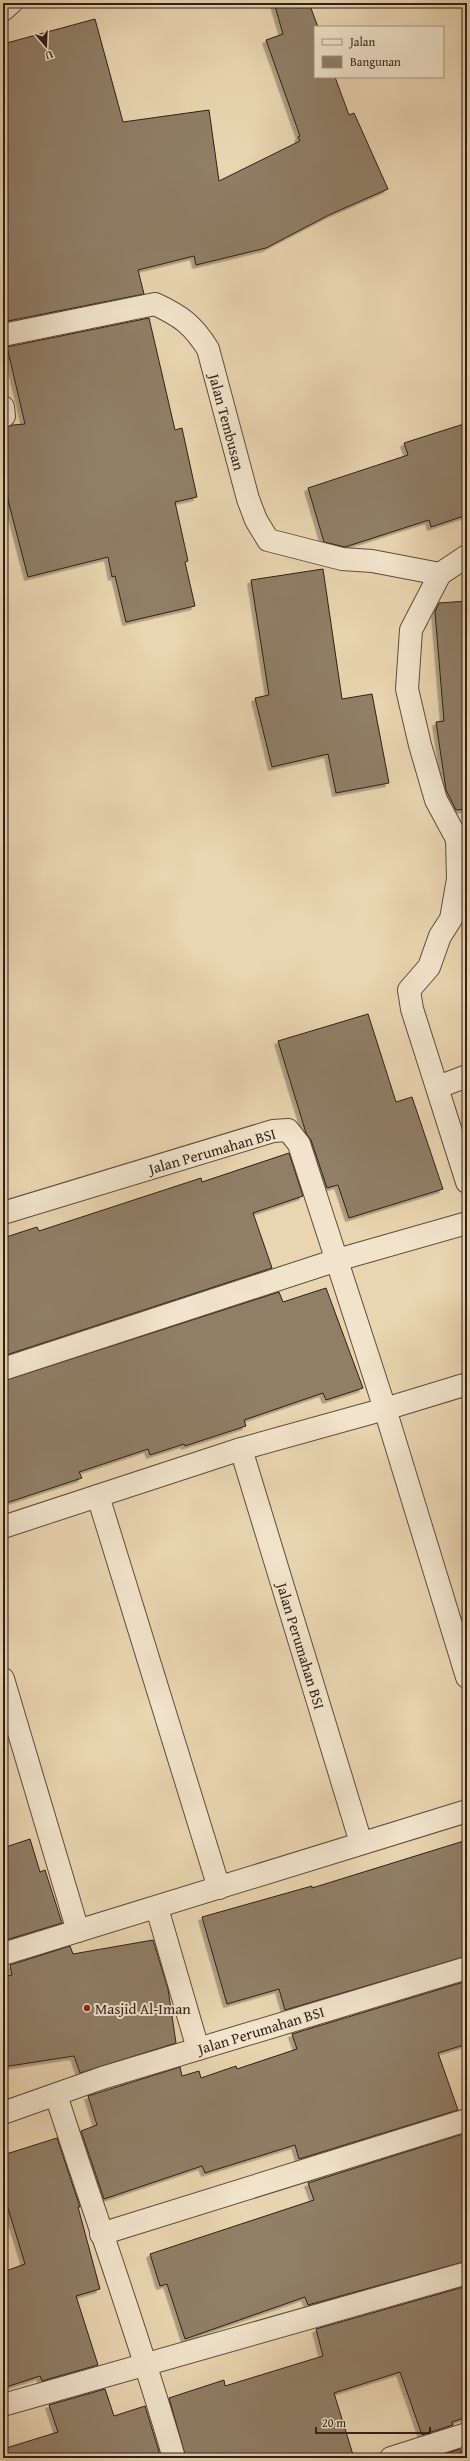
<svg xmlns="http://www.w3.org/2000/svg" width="470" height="2461" font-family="'Gentium Book Plus',serif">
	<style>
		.building { fill: #907e66; stroke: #301f15; filter: url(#shadow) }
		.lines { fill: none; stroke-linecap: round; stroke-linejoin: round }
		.minor-casing { stroke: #5e4c3c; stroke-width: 24 }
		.minor { stroke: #f1e4cc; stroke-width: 22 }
		.poi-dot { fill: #8f2418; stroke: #f1e4cc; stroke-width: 1.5 }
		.labels { text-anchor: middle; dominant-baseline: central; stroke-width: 4; stroke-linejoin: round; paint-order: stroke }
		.street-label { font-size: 15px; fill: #301f15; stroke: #f1e4cc }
		.poi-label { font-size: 15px; fill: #301f15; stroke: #f1e4cc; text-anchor: start }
	</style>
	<defs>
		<filter id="shadow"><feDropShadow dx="-3.5" dy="3.5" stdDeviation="0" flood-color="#0004"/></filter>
	</defs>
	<rect width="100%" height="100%" fill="#e9d5b1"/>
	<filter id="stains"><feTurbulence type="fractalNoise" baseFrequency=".005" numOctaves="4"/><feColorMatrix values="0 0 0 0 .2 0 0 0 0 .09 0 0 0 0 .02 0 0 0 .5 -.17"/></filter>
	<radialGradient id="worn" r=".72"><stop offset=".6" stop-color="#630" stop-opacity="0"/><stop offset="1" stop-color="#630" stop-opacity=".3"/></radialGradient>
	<g class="building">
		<path d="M274 3H309L318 27H315V77H335L349 115 354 113 388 189 329 215 266 248 196 265 194 256 138 270 144 294 8 321 3 298V44L95 19 123 122 209 110 219 181 300 141 298 137 300 136 266 40 283 34Z"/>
		<path d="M149 318 175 430 182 428 197 497 175 502 188 561 185 562 195 606 126 622 115 576 112 577 108 557 28 577 8 500 4 428 13 425 25 424 7 347Z"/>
		<path d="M467 423V515L431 527 429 520 345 547 324 542 308 488 408 455 404 443Z"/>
		<path d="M323 569 342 699 372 694 389 783 336 793 328 754 272 767 255 698 269 695 251 580Z"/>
		<path d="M467 601V809L456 810 446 790 436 722 444 721 435 612 439 603Z"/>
		<path d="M368 1014 396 1102 412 1097 443 1189 349 1218 338 1185 327 1188 311 1140 306 1133 278 1041Z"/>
		<path d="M289 1153 303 1196 253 1213 272 1268 3 1356V1238L37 1227 39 1231 201 1178 202 1182Z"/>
		<path d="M326 1288 363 1388 326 1400 323 1393 244 1420 246 1426 185 1446 184 1444 150 1455 148 1449 79 1472 82 1478 3 1504V1381L279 1292 283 1302Z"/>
		<path d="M30 1839 40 1872 45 1870 62 1923 6 1940 3 1928V1848Z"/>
		<path d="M467 1840V1956L285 2010 279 1989 227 2004 202 1917 312 1886V1888Z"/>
		<path d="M153 1940 168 1989 176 2043 80 2073 74 2056 3 2067V1977L12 1975 10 1965 70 1946 73 1954Z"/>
		<path d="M467 1981V2044L438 2053 458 2110 299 2159 295 2145 205 2173 202 2166 104 2199 81 2131 97 2125 88 2096 180 2067 182 2076 199 2071 201 2078 236 2066 237 2069 297 2049 292 2034Z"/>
		<path d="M466 2133 467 2261 308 2305 305 2297 185 2339 167 2284 160 2286 150 2254 314 2200 308 2183Z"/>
		<path d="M57 2138 80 2207H78L100 2289 76 2296 98 2365 42 2381 40 2376 3 2388V2272L25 2264 3 2192V2155Z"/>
		<path d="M467 2286V2417L452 2422 453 2425 422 2435 400 2372 334 2393 354 2458H186L169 2398 224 2380 225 2386 323 2356 316 2329Z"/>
		<path d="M105 2389 114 2416 145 2406 161 2458H3V2449L58 2432 49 2405Z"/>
		<path d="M460 2449 463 2458H433Z"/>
	</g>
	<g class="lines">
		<g class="minor-casing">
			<g id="minor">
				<path d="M3 10 11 3"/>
				<path d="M3 335 155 304C181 316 193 325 208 349L248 499 256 520 268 540 342 559 372 561 440 574"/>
				<path d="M3 407 4 416"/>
				<path d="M467 556 440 574 411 630 407 689 420 745 436 800 457 839 458 879 451 919 440 936 429 967 409 990 412 1009 467 1182"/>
				<path d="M438 1087 467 1076"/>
				<path d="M3 1213 273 1131 288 1130 299 1144 385 1409 467 1677"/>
				<path d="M3 1369 337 1260 467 1223"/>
				<path d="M241 1449 361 1843"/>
				<path d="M98 1496 219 1888"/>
				<path d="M3 1527 241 1449 385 1409 467 1384"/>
				<path d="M3 1679 78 1931"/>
				<path d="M157 1908 198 2049"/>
				<path d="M3 1954 467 1811"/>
				<path d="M56 2095C95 2216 139 2336 174 2458"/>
				<path d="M3 2113 102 2078 467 1968"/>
				<path d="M101 2234 467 2120"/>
				<path d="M3 2405 467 2273"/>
				<path d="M391 2458 467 2434"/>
			</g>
		</g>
		<use href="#minor" class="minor"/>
	</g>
	<circle class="poi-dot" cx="87" cy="2008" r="4"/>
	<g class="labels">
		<g class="street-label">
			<text transform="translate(227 422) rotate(75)">Jalan Tembusan</text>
			<text transform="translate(212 1151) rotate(-16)">Jalan Perumahan BSI</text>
			<text transform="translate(301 1646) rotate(73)">Jalan Perumahan BSI</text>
			<text transform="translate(261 2030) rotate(-17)">Jalan Perumahan BSI</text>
		</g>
		<g class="poi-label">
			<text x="95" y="2008">Masjid Al-Iman</text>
		</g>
	</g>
	<rect width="470" height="2461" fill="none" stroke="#e9d5b1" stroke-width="16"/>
	<rect x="4" y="4" width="462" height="2453" fill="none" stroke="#301f15" stroke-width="2"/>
	<rect x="8" y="8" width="454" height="2445" fill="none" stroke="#301f15"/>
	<rect x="314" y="26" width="130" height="52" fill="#f1e4cc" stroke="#a49583"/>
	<rect x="322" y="39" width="20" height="6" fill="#f1e4cc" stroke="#a49583"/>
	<text x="350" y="46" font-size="12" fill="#301f15">Jalan</text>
	<rect x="322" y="56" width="20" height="12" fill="#907e66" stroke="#a49583"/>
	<text x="350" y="66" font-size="12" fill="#301f15">Bangunan</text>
	<g transform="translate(46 46) rotate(161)" stroke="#f1e4cc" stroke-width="3" paint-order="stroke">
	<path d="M0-3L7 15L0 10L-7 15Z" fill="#301f15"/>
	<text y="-6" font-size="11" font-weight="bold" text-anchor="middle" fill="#301f15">U</text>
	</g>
	<path d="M316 2427v6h114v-6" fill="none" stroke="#301f15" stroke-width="2"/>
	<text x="322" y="2427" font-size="12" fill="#301f15" stroke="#f1e4cc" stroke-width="3" paint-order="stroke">20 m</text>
	<rect width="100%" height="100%" filter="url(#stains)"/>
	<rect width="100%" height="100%" fill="url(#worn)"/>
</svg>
